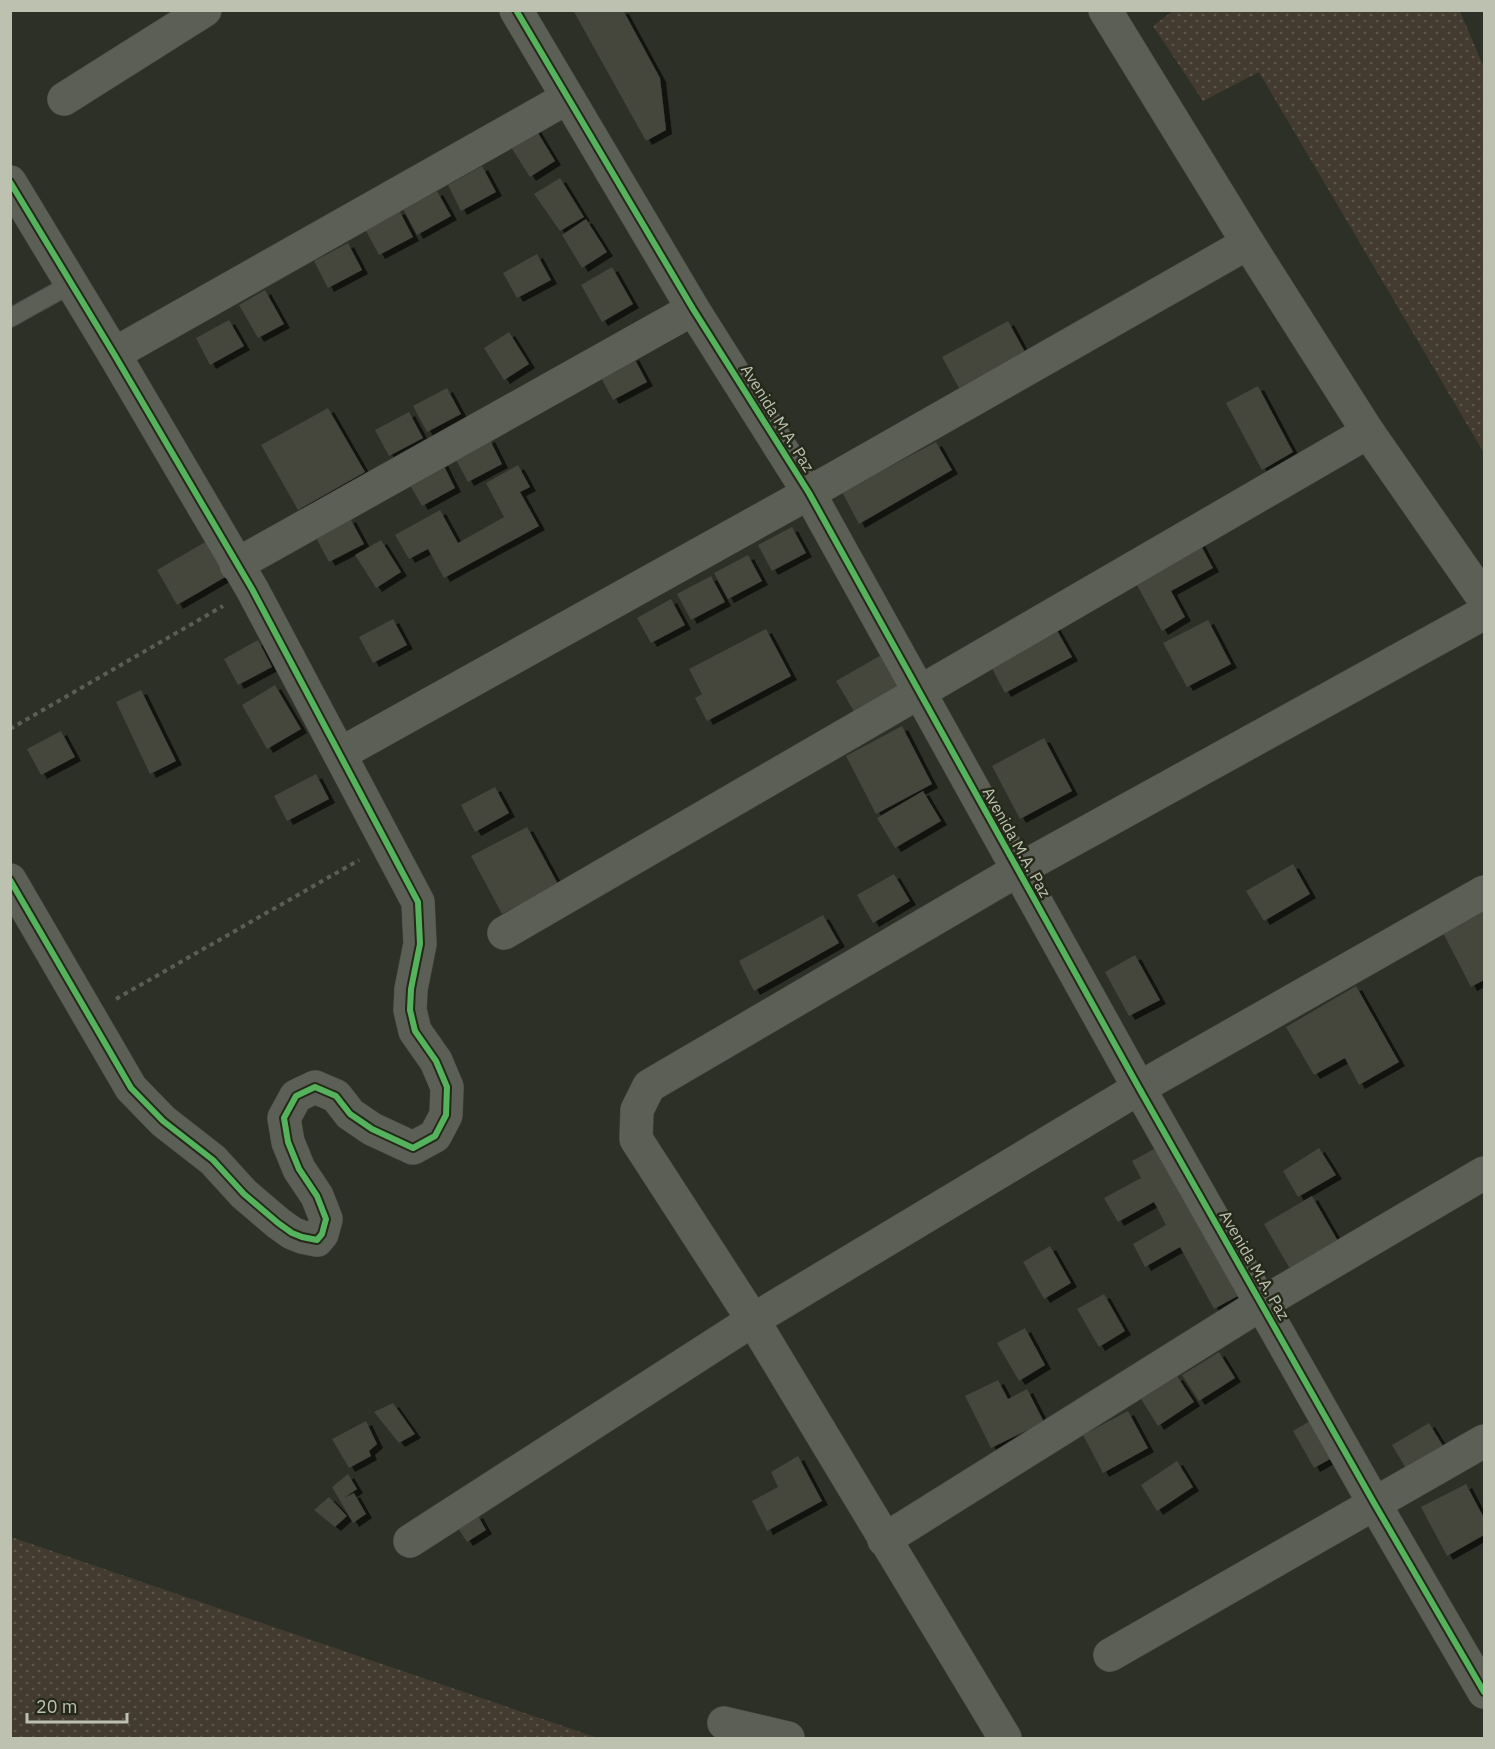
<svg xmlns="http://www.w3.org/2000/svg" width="1495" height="1749" font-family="'IBM Plex Sans',sans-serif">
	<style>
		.grass { fill: url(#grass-dots) }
		.building { fill: #44463d; filter: url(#shadow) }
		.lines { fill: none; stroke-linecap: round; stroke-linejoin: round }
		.service-casing { stroke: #494b44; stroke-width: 20 }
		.minor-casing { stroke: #494b44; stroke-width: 34 }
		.path { stroke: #5c5e55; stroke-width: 4; stroke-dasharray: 4.5 4.5; stroke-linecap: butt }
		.service { stroke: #5b5f55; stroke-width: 18 }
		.minor { stroke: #5b5f55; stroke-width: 33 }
		.cycleway-casing { stroke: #25291a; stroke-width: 10 }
		.cycleway { stroke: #56b35d; stroke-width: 6 }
		.labels { text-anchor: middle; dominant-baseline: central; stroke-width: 5; stroke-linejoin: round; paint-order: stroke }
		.street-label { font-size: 16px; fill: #bcc2af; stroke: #25291a }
	</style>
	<defs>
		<pattern id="grass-dots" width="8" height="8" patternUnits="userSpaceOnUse" patternTransform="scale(1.5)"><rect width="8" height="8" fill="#433b30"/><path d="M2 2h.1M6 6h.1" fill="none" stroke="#5c564b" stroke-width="1.8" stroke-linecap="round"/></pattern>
		<filter id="shadow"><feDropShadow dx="6" dy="4" stdDeviation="0" flood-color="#0009"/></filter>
	</defs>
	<rect width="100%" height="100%" fill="#2d3026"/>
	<g class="grass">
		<path d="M1173 11H1460L1484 68V453L1259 72 1203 101 1153 26Z"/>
		<path d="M10 1537H11L598 1738H11Z"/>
	</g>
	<g class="building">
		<path d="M573 10H623L660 78 666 130 646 141Z"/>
		<path d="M535 128 555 161 530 177 509 144Z"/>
		<path d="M482 166 496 192 461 211 448 185Z"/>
		<path d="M560 178 584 217 560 231 534 194Z"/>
		<path d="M437 191 451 216 417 235 403 209Z"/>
		<path d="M399 210 413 237 379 255 365 229Z"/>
		<path d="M586 219 607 252 582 268 562 235Z"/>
		<path d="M348 243 362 270 328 288 314 261Z"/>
		<path d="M537 254 551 280 517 298 503 273Z"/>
		<path d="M612 267 633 304 602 322 581 285Z"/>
		<path d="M265 290 284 324 258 338 239 305Z"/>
		<path d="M229 320 244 346 210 365 196 338Z"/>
		<path d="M1008 321 1025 352 959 388 942 357Z"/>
		<path d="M509 332 529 364 504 380 484 348Z"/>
		<path d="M633 356 647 382 613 400 599 374Z"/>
		<path d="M1258 386 1293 452 1262 470 1226 403Z"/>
		<path d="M447 388 461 414 427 432 413 406Z"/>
		<path d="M328 408 365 472 298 510 261 445Z"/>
		<path d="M409 412 423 438 389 456 375 430Z"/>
		<path d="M489 438 502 464 468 482 454 456Z"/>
		<path d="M936 442 952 470 859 524 842 492Z"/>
		<path d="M442 462 455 488 422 506 407 480Z"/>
		<path d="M518 465 530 487 520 492 539 526 444 578 428 549 409 559 395 535 440 510 458 543 504 517 486 483Z"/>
		<path d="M350 518 364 544 329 562 315 536Z"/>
		<path d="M792 527 806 553 772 571 758 545Z"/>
		<path d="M1197 538 1213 568 1171 591 1185 617 1162 631 1131 574Z"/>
		<path d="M381 540 401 572 376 588 355 555Z"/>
		<path d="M207 541 227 576 177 605 157 570Z"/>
		<path d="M748 555 762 581 728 599 714 573Z"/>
		<path d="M711 576 725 602 691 620 677 594Z"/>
		<path d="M671 599 685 625 651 643 637 618Z"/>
		<path d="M393 619 407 645 373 663 359 637Z"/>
		<path d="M1208 620 1231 664 1187 687 1163 643Z"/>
		<path d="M1054 625 1072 657 1005 693 988 661Z"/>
		<path d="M766 629 791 676 707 721 695 698 702 694 689 669Z"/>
		<path d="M258 640 272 667 238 685 224 659Z"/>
		<path d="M883 654 902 686 855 713 836 681Z"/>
		<path d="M275 685 301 729 267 749 242 705Z"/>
		<path d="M141 690 176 761 150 774 116 702Z"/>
		<path d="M902 726 932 784 876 814 846 756Z"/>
		<path d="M61 731 75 757 41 775 27 749Z"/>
		<path d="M1044 738 1072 791 1020 819 992 766Z"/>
		<path d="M316 774 329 799 287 821 274 796Z"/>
		<path d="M495 787 509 813 475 832 461 805Z"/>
		<path d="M923 791 941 821 895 848 877 818Z"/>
		<path d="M527 827 558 884 502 914 471 856Z"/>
		<path d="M1293 864 1310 894 1264 921 1246 891Z"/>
		<path d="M894 874 910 901 873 923 857 895Z"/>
		<path d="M1484 908V980L1471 987 1442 931Z"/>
		<path d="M823 915 839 943 754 991 739 961Z"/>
		<path d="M1135 955 1160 1000 1129 1016 1105 972Z"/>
		<path d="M1356 986 1399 1062 1359 1085 1345 1058 1314 1075 1286 1027Z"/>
		<path d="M1165 1143 1247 1291 1214 1309 1180 1247 1145 1267 1133 1244 1166 1225 1154 1202 1118 1222 1104 1198 1141 1178 1132 1161Z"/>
		<path d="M1319 1148 1336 1175 1298 1197 1283 1171Z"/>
		<path d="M1312 1196 1338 1241 1290 1269 1264 1224Z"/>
		<path d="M1050 1246 1071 1283 1044 1299 1023 1262Z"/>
		<path d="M1104 1294 1125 1331 1099 1347 1077 1309Z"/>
		<path d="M1025 1328 1045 1365 1019 1381 997 1343Z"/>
		<path d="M1219 1352 1235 1378 1199 1401 1182 1375Z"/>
		<path d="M1177 1376 1194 1402 1158 1426 1141 1399Z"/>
		<path d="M998 1380 1008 1399 1027 1389 1044 1422 991 1448 965 1396Z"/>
		<path d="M393 1403 415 1434 399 1443 374 1412Z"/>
		<path d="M1128 1411 1148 1448 1103 1473 1083 1435Z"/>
		<path d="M1320 1415 1341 1453 1314 1468 1293 1431Z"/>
		<path d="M366 1421 377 1444 369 1451 371 1456 349 1468 332 1439Z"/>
		<path d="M1429 1423 1445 1449 1408 1472 1392 1445Z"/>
		<path d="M798 1456 822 1501 767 1531 752 1501 778 1487 771 1472Z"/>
		<path d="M1177 1461 1193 1487 1157 1511 1141 1485Z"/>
		<path d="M348 1474 357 1489 344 1498 354 1493 366 1514 353 1523 332 1487Z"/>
		<path d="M1466 1484 1484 1518V1535L1447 1556 1421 1507Z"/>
		<path d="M329 1497 347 1516 335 1527 314 1510Z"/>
		<path d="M477 1514 486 1530 467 1542 456 1525Z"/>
	</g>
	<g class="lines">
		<g class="service-casing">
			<path id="service" d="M10 318 71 284"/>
		</g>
		<g class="minor-casing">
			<g id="minor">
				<path d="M516 10 693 309 809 493 1139 1088 1374 1503 1484 1692"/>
				<path d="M1105 10 1248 243 1368 432 1484 599"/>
				<path d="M64 99 205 10"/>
				<path d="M10 182 114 354 252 589 418 902 420 944 411 989 410 1010 415 1031 436 1061 447 1087 446 1115 435 1136 413 1148 372 1129 350 1114 336 1096 315 1087 296 1096 284 1118 288 1142 299 1169 317 1196 326 1219 322 1234 317 1240 302 1237 292 1233 278 1223 244 1194 213 1160 163 1121 131 1088 10 880"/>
				<path d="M114 354 567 98"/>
				<path d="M236 565 693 309"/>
				<path d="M340 754 809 493 1248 243"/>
				<path d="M504 933 1368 432"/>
				<path d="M884 1540 1261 1304 1484 1173"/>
				<path d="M410 1541 753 1320 1139 1088 1484 892"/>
				<path d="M1110 1655 1484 1441"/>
				<path d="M724 1723 788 1738"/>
				<path d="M1005 1738 753 1320 636 1139 637 1110 649 1086 1018 870 1484 613"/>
			</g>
		</g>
		<g class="path">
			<path d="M10 729 223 606"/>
			<path d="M116 999 359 860"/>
		</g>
		<use href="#service" class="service"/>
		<use href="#minor" class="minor"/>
		<g class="cycleway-casing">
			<g id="cycleway">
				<path d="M516 10 693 309 809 493 1139 1088 1374 1503 1484 1692"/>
				<path d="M10 182 114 354 252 589 418 902 420 944 411 989 410 1010 415 1031 436 1061 447 1087 446 1115 435 1136 413 1148 372 1129 350 1114 336 1096 315 1087 296 1096 284 1118 288 1142 299 1169 317 1196 326 1219 322 1234 317 1240 302 1237 292 1233 278 1223 244 1194 213 1160 163 1121 131 1088 10 880"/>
			</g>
		</g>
		<use href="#cycleway" class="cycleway"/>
	</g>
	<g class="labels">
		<g class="street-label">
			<text transform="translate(778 418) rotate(58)">Avenida M.A. Paz</text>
			<text transform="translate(1017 842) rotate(61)">Avenida M.A. Paz</text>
			<text transform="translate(1255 1265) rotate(60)">Avenida M.A. Paz</text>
		</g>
	</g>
	<rect width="1495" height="1749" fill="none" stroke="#bcc2af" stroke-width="24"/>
	<path d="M27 1713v9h100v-9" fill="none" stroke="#bcc2af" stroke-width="3"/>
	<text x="36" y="1713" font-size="18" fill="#bcc2af" stroke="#25291a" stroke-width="4.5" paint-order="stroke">20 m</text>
</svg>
